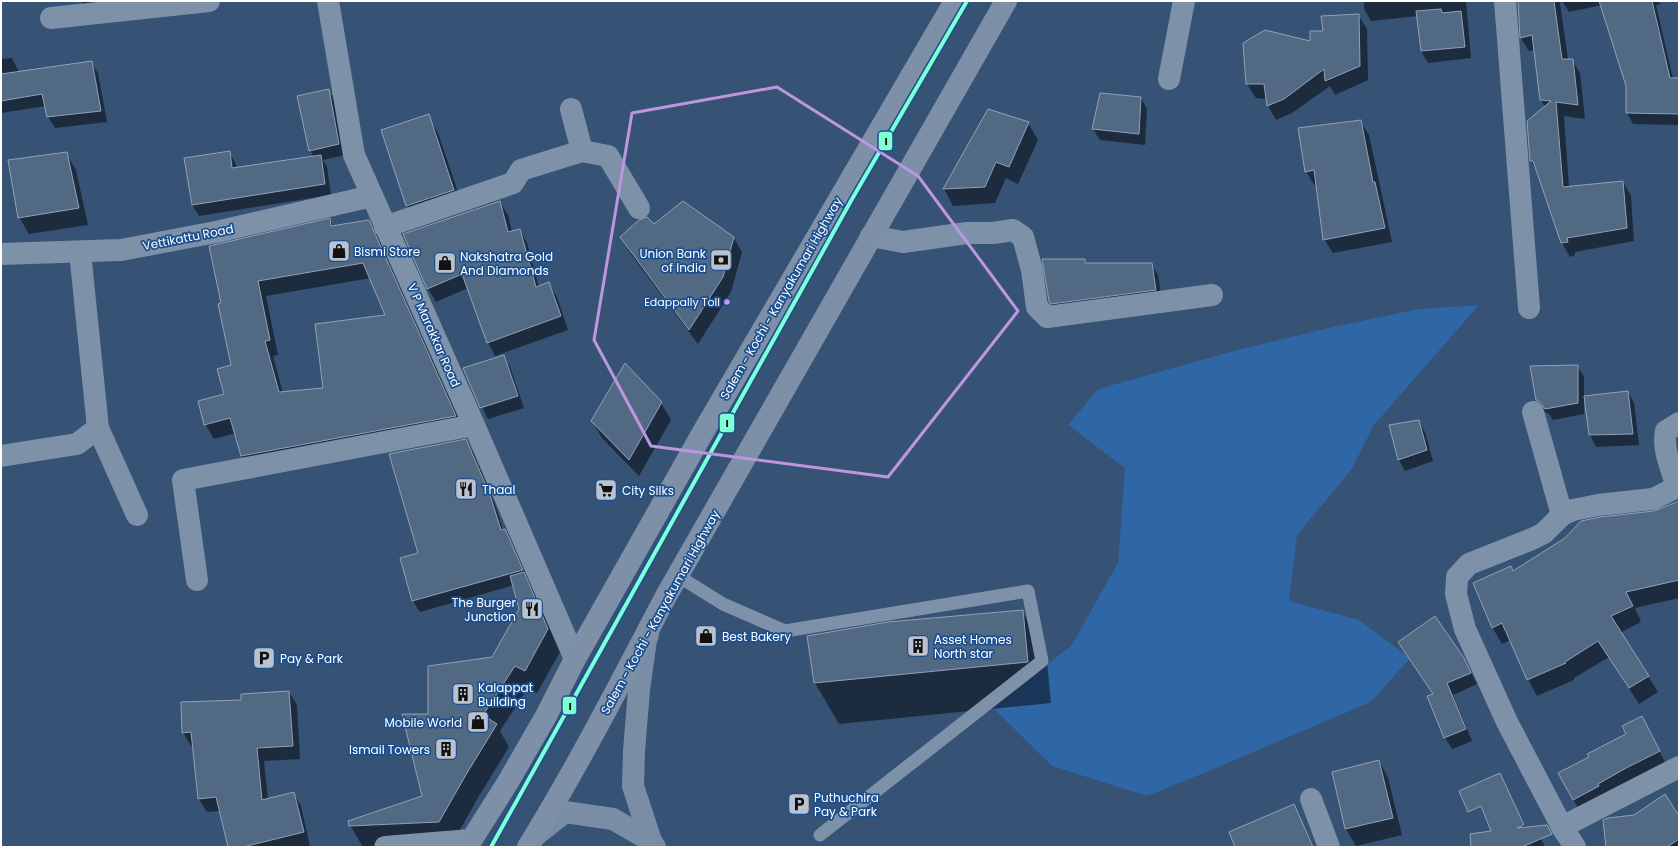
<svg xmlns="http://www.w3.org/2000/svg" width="1680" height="848" font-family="Poppins,sans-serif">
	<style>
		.green { fill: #2f66a5 }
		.shadow { fill: #0007; fill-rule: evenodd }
		.building { fill: #526984; stroke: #92a2b6; fill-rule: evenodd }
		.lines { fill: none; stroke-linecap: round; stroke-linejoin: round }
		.service { stroke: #7d92a8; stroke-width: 13 }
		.minor { stroke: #7d92a8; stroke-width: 22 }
		.tertiary { stroke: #7d92a8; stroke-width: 22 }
		.secondary { stroke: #798da4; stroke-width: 22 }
		.trunk { stroke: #7e90a7; stroke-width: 22 }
		.metro-1-casing { stroke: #1b4f8f; stroke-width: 7 }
		.metro-1 { stroke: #7fffd4; stroke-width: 4 }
		.marked { fill: none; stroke: #bd96df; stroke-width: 3; stroke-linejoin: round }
		.bus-dot { fill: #d193ec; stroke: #1b4f8f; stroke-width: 1.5 }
		.labels { text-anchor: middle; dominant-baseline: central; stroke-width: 3.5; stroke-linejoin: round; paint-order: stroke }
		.bus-label { font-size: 11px; fill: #fff; stroke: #1b4f8f; text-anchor: end }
		.street-label { font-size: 12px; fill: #fff; stroke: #1b4f8f }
		.poi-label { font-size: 12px; fill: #fff; stroke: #1b4f8f; text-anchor: start }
		.line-badge { stroke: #1b4f8f; stroke-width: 1.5 }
		.pale-badge-label { font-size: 11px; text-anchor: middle; font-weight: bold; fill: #111 }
	</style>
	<rect width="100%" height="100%" fill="#365274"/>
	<path class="green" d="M1479 305 1374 425 1352 469 1297 535 1289 601 1359 620 1410 658 1371 702 1209 771 1147 796 1052 766 991 706 1071 646 1118 563 1125 468 1068 425 1098 389 1230 352 1328 328 1419 309Z"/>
	<g class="shadow">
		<path d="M81 1H181L91 18Z"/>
		<path d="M1364 1H1466L1471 58 1428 63 1421 51 1418 16 1371 21 1364 9Z"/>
		<path d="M1519 1H1559L1560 3 1568 60H1572L1580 73 1585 119 1564 116 1569 187 1623 182 1631 196 1634 241 1575 252V255L1570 257 1562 243 1537 171 1531 161 1545 107 1541 100 1535 50 1529 51 1521 38Z"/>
		<path d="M1562 1H1659L1660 4 1656 5 1673 79H1679V125L1633 124 1627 113 1628 86 1602 5 1569 12Z"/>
		<path d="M1358 15 1367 29 1368 80 1335 95 1330 86 1292 113 1276 120 1268 106 1267 99 1256 98 1247 84 1311 43 1324 32Z"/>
		<path d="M12 58 19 72 91 62 98 73 107 122 55 128 48 117 46 106 1 113V59Z"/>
		<path d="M328 90 335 101 345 155 323 160 327 167 331 195 199 216 192 205 229 152 236 164V169L314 157 310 150Z"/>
		<path d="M1141 98 1147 109 1145 145 1100 140 1093 129Z"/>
		<path d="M989 111 1028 123 1038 140 1018 184 1006 178 995 203 953 206 944 189Z"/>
		<path d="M428 116 438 133 463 207 417 223 407 206 382 131Z"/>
		<path d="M1360 121 1369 135 1392 242 1333 253 1324 239 1317 185H1314L1306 171Z"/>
		<path d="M1679 141V186L1678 184Z"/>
		<path d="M66 153 76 170 88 225 29 234 19 217Z"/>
		<path d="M500 202 508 215 512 232 520 230 527 243 539 287 549 284 557 297 568 330 495 356 488 342 468 288 436 302 428 289 404 235Z"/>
		<path d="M330 220 334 227 369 221 377 236 464 431 251 471 242 456 236 433 214 439 205 424 225 394 232 366 220 304ZM371 278 387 316 324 389 283 393 273 356 278 355 266 296Z"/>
		<path d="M654 225 733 237 742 252 731 292 698 344 630 253 621 238Z"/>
		<path d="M1084 260 1087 264H1151L1158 275 1162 301 1057 313 1050 301Z"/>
		<path d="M504 356 510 367 524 408 488 419 464 369Z"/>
		<path d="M1577 366 1584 377V397L1628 392 1634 403 1639 445 1596 447 1590 435 1585 400H1584V414L1553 420 1549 414 1543 411 1537 399Z"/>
		<path d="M661 403 671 420 639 476 602 438 592 421Z"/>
		<path d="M1419 421 1425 432 1433 461 1405 471 1399 460 1390 426Z"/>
		<path d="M466 440 473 452 496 507 503 530H505L511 541 560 652 537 693 528 688 500 731 509 747 479 796 452 844 363 847 350 825 423 796 429 715 493 658 520 609 514 585 420 612 413 601 419 554Z"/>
		<path d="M1679 500V598L1635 608 1641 622 1620 633 1658 692 1639 704 1609 657 1574 678V680L1537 696 1528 679 1511 640 1502 644 1492 627 1513 572 1655 512Z"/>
		<path d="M1022 611 1046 652 1051 703 839 724 815 683Z"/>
		<path d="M1399 643 1461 653 1477 684 1453 695 1472 741 1452 749 1445 738 1428 697 1434 695Z"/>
		<path d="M289 692 297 705 300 759 264 761 268 799 293 793 301 806 310 846 305 847H229L220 811 207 812 199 799 194 746H191L183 732 242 701Z"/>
		<path d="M1648 729 1665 762 1580 811 1573 799Z"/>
		<path d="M1379 761 1388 778 1402 835 1356 846 1346 829Z"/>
		<path d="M1293 805 1314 847H1236Z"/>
		<path d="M1515 808 1526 828 1541 839 1545 847H1499Z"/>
		<path d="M1679 817V847H1607Z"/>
	</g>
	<g class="building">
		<path d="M1518 1H1554L1562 59H1573L1578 105 1556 102 1563 187 1623 181 1627 228 1567 238 1568 242 1561 243 1533 161H1530L1527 121 1551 101 1540 100 1532 35 1520 38Z"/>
		<path d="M1599 1H1652L1670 78H1679V114L1626 113V86Z"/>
		<path d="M1441 9 1442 13 1461 11 1465 47 1421 51 1416 11Z"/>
		<path d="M1359 14 1360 66 1325 81 1324 69 1284 99 1267 106 1264 84H1246L1243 43 1265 30 1310 41V31H1323L1321 16Z"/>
		<path d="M92 61 101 111 47 117 42 94 1 101V74Z"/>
		<path d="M329 89 339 144 309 151 297 96Z"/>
		<path d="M1100 93 1141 97 1139 134 1092 129Z"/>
		<path d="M988 109 1029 122 1009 167 996 162 985 187 943 189Z"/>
		<path d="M429 114 454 190 406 206 381 130Z"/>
		<path d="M1361 120 1373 182H1375L1385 228 1323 240 1314 170 1305 172 1298 128Z"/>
		<path d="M230 151 232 168 321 155 325 184 192 205 184 158Z"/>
		<path d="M67 152 79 208 18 218 8 160Z"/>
		<path d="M500 201 508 232 520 229 536 287 549 282 561 316 487 343 462 274 427 289 403 234Z"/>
		<path d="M683 201 734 237 723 277 689 330 620 237 639 220 647 217 654 224Z"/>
		<path d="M330 218 331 226 369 220 456 416 241 456 230 418 204 425 198 401 224 394 217 369 231 365 218 304 221 303 209 246ZM363 263 385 315 315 324 323 388 279 392 265 341 270 340 258 281Z"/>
		<path d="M1042 259H1085V263H1152L1156 290 1051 304 1049 301Z"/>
		<path d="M504 355 518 396 480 408 463 368Z"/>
		<path d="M625 363 662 402 629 460 591 421Z"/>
		<path d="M1578 365V403L1545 409 1541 403 1536 400 1530 366Z"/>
		<path d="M1628 391 1633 434 1589 435 1584 396Z"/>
		<path d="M1419 420 1427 450 1398 460 1389 425Z"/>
		<path d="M466 439 490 495 501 530 505 529 523 570 412 601 400 558 418 553 389 454Z"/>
		<path d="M1679 501V580L1626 592 1633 606 1611 616 1649 676 1629 688 1598 641 1565 662 1566 663 1527 680 1502 623 1492 628 1473 583 1511 566 1513 571 1565 538 1581 521 1600 517 1654 511Z"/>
		<path d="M524 572 548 629 525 671 515 666 483 715 497 724 467 773 439 822 349 826 348 821 422 796 402 714H428V666L492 657 519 609 510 576Z"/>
		<path d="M1023 610 1028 662 814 683 807 636 888 622Z"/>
		<path d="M1435 616 1464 658 1471 673 1447 683 1466 729 1444 738 1427 696 1433 694 1398 642Z"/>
		<path d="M289 691 293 746 257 748 262 800 294 792 304 832 243 847H228L216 797 198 799 191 732 182 733 181 702 241 700V694Z"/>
		<path d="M1642 716 1660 751 1628 767 1598 784 1599 786 1573 800 1558 773 1589 757 1587 754 1626 734 1622 726Z"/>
		<path d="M1379 760 1393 818 1345 829 1332 772Z"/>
		<path d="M1500 773 1524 825 1517 828 1547 825 1552 834 1522 847H1471L1470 834 1491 831 1481 806 1468 812 1459 791Z"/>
		<path d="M1665 794 1679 816V839L1667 847H1606L1603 820 1608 818 1634 815Z"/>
		<path d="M1294 804 1313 847H1235L1229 832Z"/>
	</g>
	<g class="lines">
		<path class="service" d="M678 576 723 604 785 631 1028 591 1042 661 820 835"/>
		<g class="minor">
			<path d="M1505 1 1529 308"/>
			<path d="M51 18 209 1"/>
			<path d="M1169 79 1184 1"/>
			<path d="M582 151 608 156 639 208"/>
			<path d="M385 227 513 183 521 170 582 151 571 109"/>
			<path d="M871 236 903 242 967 233H993L1013 230 1023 237 1032 270 1037 307 1047 317 1212 295"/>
			<path d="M80 252 98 428 137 515"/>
			<path d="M1 254 121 250 216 232 372 196"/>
			<path d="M1533 412 1562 515"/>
			<path d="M1 456 77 444 98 428"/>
			<path d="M197 580 183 480 474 425"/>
			<path d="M1311 799 1329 847"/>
			<path d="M1562 827 1679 767"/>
			<path d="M385 847 471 840"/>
			<path d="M1575 847 1562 827 1507 722 1465 629 1456 594 1457 577 1469 564 1532 539 1544 533 1562 515 1573 510 1598 505 1653 499 1671 490 1676 486C1672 467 1662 451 1666 431L1679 423"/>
		</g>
		<path class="tertiary" d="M328 1 354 155 474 425 575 659"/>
		<g class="secondary">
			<path d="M648 635 646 640 639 690 634 751 633 786 651 841 655 847"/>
			<path d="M537 834 565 812 613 819 651 841"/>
		</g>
		<g class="trunk">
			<path d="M467 847 508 782 546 716 575 659 702 434 955 1"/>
			<path d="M528 847C578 766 622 680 666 596L1006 1"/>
		</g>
		<g class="metro-1-casing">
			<path id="metro-1" d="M491 847 852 199 967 1"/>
		</g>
		<use href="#metro-1" class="metro-1"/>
	</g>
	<path class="marked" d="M777 87 918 176 1018 311 888 477 651 446 594 340 632 113Z"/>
	<defs>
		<g id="shop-square" transform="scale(1.15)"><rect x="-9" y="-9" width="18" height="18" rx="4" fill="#b9c2ce" stroke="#1b4f8f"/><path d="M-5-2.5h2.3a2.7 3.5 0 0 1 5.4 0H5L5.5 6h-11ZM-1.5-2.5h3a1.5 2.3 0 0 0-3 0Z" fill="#111"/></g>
		<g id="bank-square" transform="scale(1.15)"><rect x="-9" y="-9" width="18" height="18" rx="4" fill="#b9c2ce" stroke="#1b4f8f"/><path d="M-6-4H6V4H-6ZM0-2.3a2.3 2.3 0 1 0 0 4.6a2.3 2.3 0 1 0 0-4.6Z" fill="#111"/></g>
		<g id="restaurant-square" transform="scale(1.15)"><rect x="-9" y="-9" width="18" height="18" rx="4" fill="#b9c2ce" stroke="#1b4f8f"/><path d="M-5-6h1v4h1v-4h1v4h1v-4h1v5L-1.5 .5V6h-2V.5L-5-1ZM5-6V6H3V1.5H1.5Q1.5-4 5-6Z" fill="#111"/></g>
		<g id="supermarket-square" transform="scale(1.15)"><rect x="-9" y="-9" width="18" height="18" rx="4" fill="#b9c2ce" stroke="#1b4f8f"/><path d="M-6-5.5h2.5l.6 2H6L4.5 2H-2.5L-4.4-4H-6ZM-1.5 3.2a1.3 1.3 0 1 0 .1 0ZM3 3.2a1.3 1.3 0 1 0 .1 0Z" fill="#111"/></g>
		<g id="building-square" transform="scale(1.15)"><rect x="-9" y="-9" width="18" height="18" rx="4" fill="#b9c2ce" stroke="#1b4f8f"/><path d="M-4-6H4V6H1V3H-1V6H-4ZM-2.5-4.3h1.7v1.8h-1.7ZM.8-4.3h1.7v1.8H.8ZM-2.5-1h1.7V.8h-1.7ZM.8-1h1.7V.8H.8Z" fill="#111"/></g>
		<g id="parking-square" transform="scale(1.15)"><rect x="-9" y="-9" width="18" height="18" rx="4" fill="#b9c2ce" stroke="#1b4f8f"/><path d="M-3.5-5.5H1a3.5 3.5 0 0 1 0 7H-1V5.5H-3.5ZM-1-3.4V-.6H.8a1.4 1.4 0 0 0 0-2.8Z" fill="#111"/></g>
	</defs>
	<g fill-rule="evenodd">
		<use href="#shop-square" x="339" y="251"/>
		<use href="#bank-square" x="721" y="260"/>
		<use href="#shop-square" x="445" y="263"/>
		<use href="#restaurant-square" x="466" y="489"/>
		<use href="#supermarket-square" x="606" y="490"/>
		<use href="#restaurant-square" x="532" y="609"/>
		<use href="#shop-square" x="706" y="636"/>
		<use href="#building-square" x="918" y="646"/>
		<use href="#parking-square" x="264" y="658"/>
		<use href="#building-square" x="463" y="694"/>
		<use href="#shop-square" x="478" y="722"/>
		<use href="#building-square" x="446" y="749"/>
		<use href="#parking-square" x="799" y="804"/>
	</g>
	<circle class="bus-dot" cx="727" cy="302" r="3.5"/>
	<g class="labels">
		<g class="bus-label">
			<text x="720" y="302">Edappally Toll</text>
		</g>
		<g class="street-label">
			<text transform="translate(188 237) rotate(-11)">Vettikattu Road</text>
			<text transform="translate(781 298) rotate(-60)">Salem - Kochi - Kanyakumari Highway</text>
			<text transform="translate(434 335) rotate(66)">V P Marakkar Road</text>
			<text transform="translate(660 612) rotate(-61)">Salem - Kochi - Kanyakumari Highway</text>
		</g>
		<g class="poi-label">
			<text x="354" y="251">Bismi Store</text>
			<text x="706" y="253" text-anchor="end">Union Bank<tspan x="706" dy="14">of India</tspan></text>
			<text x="460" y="256">Nakshatra Gold<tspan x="460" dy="14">And Diamonds</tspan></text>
			<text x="482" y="489">Thaal</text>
			<text x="622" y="490">City Silks</text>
			<text x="516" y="602" text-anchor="end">The Burger<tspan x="516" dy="14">Junction</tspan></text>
			<text x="722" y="636">Best Bakery</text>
			<text x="934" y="639">Asset Homes<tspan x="934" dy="14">North star</tspan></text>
			<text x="280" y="658">Pay &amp; Park</text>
			<text x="478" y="687">Kalappat<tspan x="478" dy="14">Building</tspan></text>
			<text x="462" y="722" text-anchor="end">Mobile World</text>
			<text x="430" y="749" text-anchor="end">Ismail Towers</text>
			<text x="814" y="797">Puthuchira<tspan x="814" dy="14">Pay &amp; Park</tspan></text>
		</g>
	</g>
	<g class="line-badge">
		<rect x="878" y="131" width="15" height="20" rx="4" fill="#7fffd4"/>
		<rect x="719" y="413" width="16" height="20" rx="4" fill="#7fffd4"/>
		<rect x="562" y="696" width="15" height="19" rx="4" fill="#7fffd4"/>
	</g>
	<g class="pale-badge-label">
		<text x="886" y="145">I</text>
		<text x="727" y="427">I</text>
		<text x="570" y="710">I</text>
	</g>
	<rect width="1680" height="848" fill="none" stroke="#ffffff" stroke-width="4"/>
</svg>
